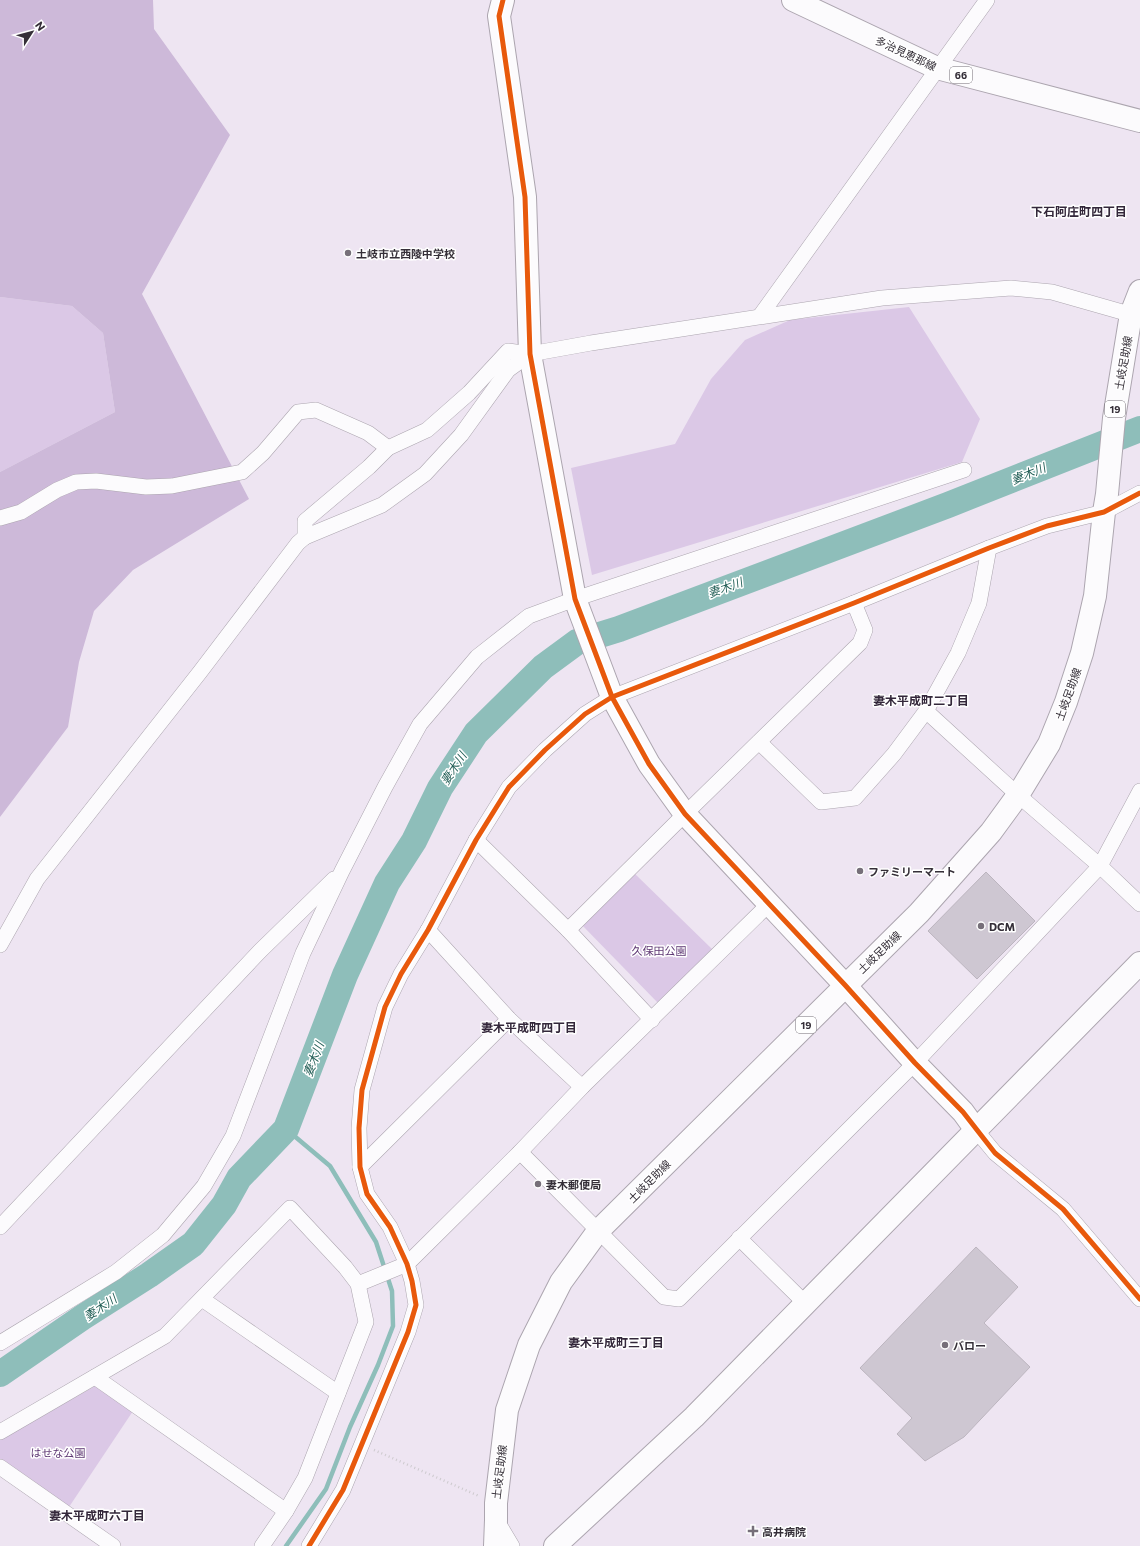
<svg xmlns="http://www.w3.org/2000/svg" width="1140" height="1546" font-family="Commissioner,'Noto Sans JP',sans-serif">
	<style>
		.green { fill: #dbc8e6 }
		.forest { fill: #cdb9d9 }
		.lines { fill: none; stroke-linecap: round; stroke-linejoin: round }
		.stream { stroke: #8ebeba; stroke-width: 4.5 }
		.river { stroke: #8ebeba; stroke-width: 26 }
		.building { fill: #cec7d2; stroke: #bcb5bf }
		.street-casing { stroke: #aca5af; stroke-width: 16 }
		.secondary-casing { stroke: #aca5af; stroke-width: 24 }
		.primary-casing { stroke: #aca5af; stroke-width: 24 }
		.path { stroke: #cdcace; stroke-width: 2.5; stroke-dasharray: 1 3; stroke-linecap: butt }
		.street { stroke: #fcfbfd; stroke-width: 15 }
		.secondary { stroke: #fcfbfd; stroke-width: 22 }
		.primary { stroke: #fcfbfd; stroke-width: 22 }
		.cycleway-casing { stroke: #fff; stroke-width: 8 }
		.cycleway { stroke: #e8590c; stroke-width: 5 }
		.poi-dot { fill: #766f79; stroke: #fff; stroke-width: 1.5 }
		.labels { text-anchor: middle; dominant-baseline: central; stroke-width: 3; stroke-linejoin: round; paint-order: stroke }
		.shield { fill: #fff; stroke: #726d74; stroke-width: 1 }
		.shield-label { font-size: 10px; font-weight: bold; fill: #352f38 }
		.street-label { font-size: 11px; fill: #352f38; stroke: #fff }
		.poi-label { font-size: 11px; font-weight: bold; fill: #352f38; stroke: #fff; text-anchor: start }
		.park-label { font-size: 11px; fill: #5e3773; stroke: #fff }
		.neighbourhood-label { font-size: 12px; font-weight: bold; fill: #33273a; stroke: #fff }
		.water-label { font-size: 12px; font-style: italic; fill: #266159; stroke: #fff }
	</style>
	<rect width="100%" height="100%" fill="#eee5f2"/>
	<g class="green">
		<path d="M0 297 72 306 103 333 115 412 0 472Z"/>
		<path d="M909 307 980 419 962 462 592 575 571 468 675 444 711 379 745 340 790 320Z"/>
		<path d="M633 872 713 950 659 1004 580 923Z"/>
		<path d="M97 1385 133 1411 69 1507 0 1460V1440Z"/>
	</g>
	<path class="forest" d="M0 0H153L154 29 230 135 142 294 249 499 133 570 94 611 79 662 68 727 0 817V472L115 412 103 333 72 306 0 297Z"/>
	<g class="lines">
		<path class="stream" d="M286 1546 326 1489 350 1427 378 1365 393 1326 392 1291 376 1242 330 1166 286 1129"/>
		<path class="river" d="M0 1374 83 1317 149 1275 193 1244 224 1205 239 1178 286 1129 345 975 387 883 414 841 440 788 476 733 543 667 577 642 619 629 948 505 1140 429"/>
	</g>
	<g class="building">
		<path d="M986 872 1035 921 977 979 928 931Z"/>
		<path d="M976 1247 1018 1287 984 1323 1030 1367 964 1437 925 1461 897 1434 912 1418 860 1368Z"/>
	</g>
	<g class="lines">
		<g class="street-casing">
			<g id="street">
				<path d="M760 316 987 0"/>
				<path d="M0 518 21 512 57 490 76 482 96 481 146 487 172 486 242 472 263 453 298 412 316 410 368 433 388 448"/>
				<path d="M305 537 382 505 425 474 461 435 508 370 530 354"/>
				<path d="M926 711 1018 795 1100 866 1140 904"/>
				<path d="M759 742 821 802 855 798 894 754 926 711 958 653 979 603 989 548"/>
				<path d="M476 840 568 930 652 1020"/>
				<path d="M428 930 509 1019 582 1087"/>
				<path d="M568 930 685 814 860 643 865 630 854 603"/>
				<path d="M0 945 37 879 200 672 298 543 305 537V521L369 467 388 448 427 430 469 393 508 351 530 354 591 343 882 298 1011 288 1052 292 1140 317"/>
				<path d="M976 1130 995 1153 1063 1209 1140 1299"/>
				<path d="M520 1152 664 1297 679 1299 915 1063 1100 866 1140 791"/>
				<path d="M360 1167 509 1019"/>
				<path d="M0 1227 260 951 334 879"/>
				<path d="M739 1238 805 1303"/>
				<path d="M358 1284 407 1264 520 1152 582 1087 769 904"/>
				<path d="M202 1299 338 1393"/>
				<path d="M0 1343 116 1272 163 1235 204 1186 233 1136 303 953 342 871 385 787 420 724 477 657 529 616 575 599 964 470"/>
				<path d="M95 1377 286 1511"/>
				<path d="M0 1432 165 1336 290 1208 345 1267 358 1284 366 1322 305 1478 286 1511 262 1546"/>
				<path d="M0 1467 113 1546"/>
				<path d="M497 1521 512 1546"/>
				<path d="M309 1546 343 1490 408 1332 416 1305 412 1281 407 1264 390 1227 367 1194 360 1167 359 1128 362 1090 385 1007 401 974 428 930 476 840 509 787 545 750 585 714 612 697 854 603 989 548 1047 526 1104 512 1140 493"/>
			</g>
		</g>
		<g class="secondary-casing">
			<g id="secondary">
				<path d="M503 0 499 16 525 197 530 354 575 599 612 697 649 764 685 814 845 985 915 1063 963 1112 976 1130"/>
				<path d="M555 1546 694 1417 1140 963"/>
			</g>
		</g>
		<g class="primary-casing">
			<g id="primary">
				<path d="M793 0 937 68 1140 121"/>
				<path d="M495 1546 496 1520V1503L507 1410 529 1345 561 1282 598 1231 919 913 991 832 1018 795 1049 744 1066 702 1082 653 1095 596 1104 512 1107 494 1114 418 1131 314 1140 291"/>
			</g>
		</g>
		<path class="path" d="M374 1450 479 1496"/>
		<use href="#street" class="street"/>
		<use href="#secondary" class="secondary"/>
		<use href="#primary" class="primary"/>
		<g class="cycleway-casing">
			<g id="cycleway">
				<path d="M503 0 499 16 525 197 530 354 575 599 612 697 649 764 685 814 845 985 915 1063 963 1112 995 1153 1063 1209 1140 1299"/>
				<path d="M309 1546 343 1490 408 1332 416 1305 412 1281 407 1264 390 1227 367 1194 360 1167 359 1128 362 1090 385 1007 401 974 428 930 476 840 509 787 545 750 585 714 612 697 854 603 989 548 1047 526 1104 512 1140 493"/>
			</g>
		</g>
		<use href="#cycleway" class="cycleway"/>
	</g>
	<g class="poi-dot">
		<circle cx="348" cy="253" r="4"/>
		<circle cx="860" cy="871" r="4"/>
		<circle cx="981" cy="926" r="4"/>
		<circle cx="538" cy="1184" r="4"/>
		<circle cx="945" cy="1345" r="4"/>
		<path d="M751 1525h4v4h4v4h-4v4h-4v-4h-4v-4h4z"/>
	</g>
	<g class="labels">
		<g class="shield">
			<rect x="950" y="67" width="22" height="16" rx="3"/>
			<rect x="1105" y="401" width="20" height="16" rx="3"/>
			<rect x="796" y="1017" width="20" height="16" rx="3"/>
		</g>
		<g class="shield-label">
			<text x="961" y="75">66</text>
			<text x="1115" y="409">19</text>
			<text x="806" y="1025">19</text>
		</g>
		<g class="street-label">
			<text transform="translate(906 53) rotate(25)">多治見恵那線</text>
			<text transform="translate(1123 363) rotate(-80)">土岐足助線</text>
			<text transform="translate(1068 694) rotate(-70)">土岐足助線</text>
			<text transform="translate(879 952) rotate(-44)">土岐足助線</text>
			<text transform="translate(649 1181) rotate(-45)">土岐足助線</text>
			<text transform="translate(499 1472) rotate(-83)">土岐足助線</text>
		</g>
		<g class="poi-label">
			<text x="356" y="253">土岐市立西陵中学校</text>
			<text x="868" y="871">ファミリーマート</text>
			<text x="989" y="926">DCM</text>
			<text x="546" y="1184">妻木郵便局</text>
			<text x="953" y="1345">バロー</text>
			<text x="762" y="1531">高井病院</text>
		</g>
		<g class="park-label">
			<text x="659" y="950">久保田公園</text>
			<text x="58" y="1452">はせな公園</text>
		</g>
		<g class="neighbourhood-label">
			<text x="1079" y="211">下石阿庄町四丁目</text>
			<text x="921" y="700">妻木平成町二丁目</text>
			<text x="529" y="1027">妻木平成町四丁目</text>
			<text x="616" y="1342">妻木平成町三丁目</text>
			<text x="97" y="1515">妻木平成町六丁目</text>
		</g>
		<g class="water-label">
			<text transform="translate(1028 473) rotate(-22)">妻木川</text>
			<text transform="translate(725 587) rotate(-20)">妻木川</text>
			<text transform="translate(453 768) rotate(-57)">妻木川</text>
			<text transform="translate(313 1059) rotate(-69)">妻木川</text>
			<text transform="translate(100 1307) rotate(-34)">妻木川</text>
		</g>
	</g>
	<g transform="translate(32 32) rotate(54)" stroke="#ffffff" stroke-width="3" paint-order="stroke">
	<path d="M0-3L7 15L0 10L-7 15Z" fill="#352f38"/>
	<text y="-6" font-size="11" font-weight="bold" text-anchor="middle" fill="#352f38">N</text>
	</g>
</svg>
